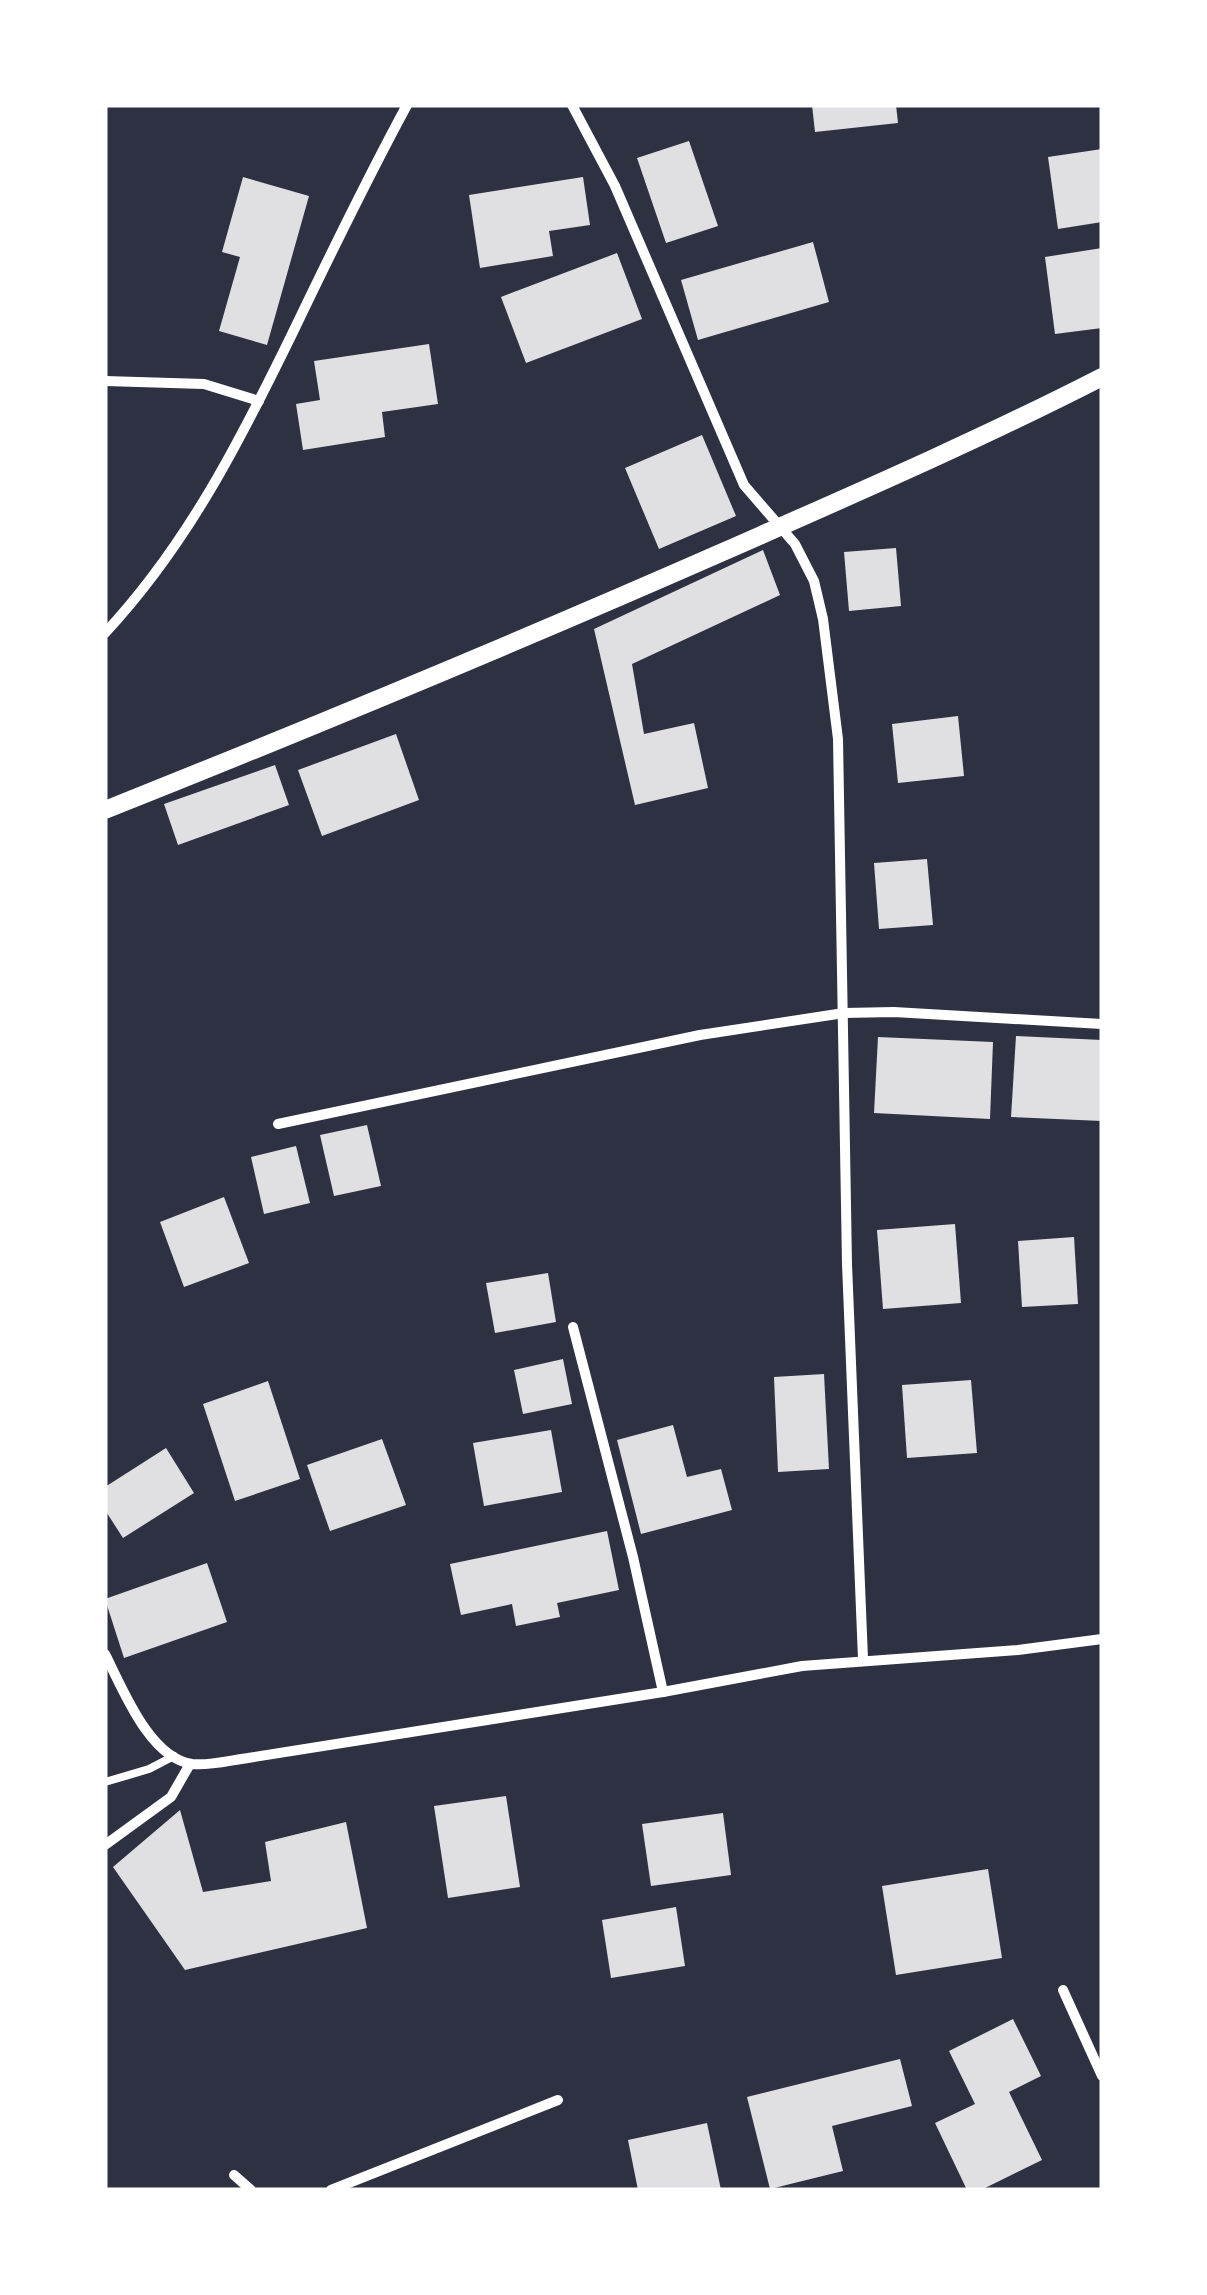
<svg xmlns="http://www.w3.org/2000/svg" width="1207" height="2295" font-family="Lora,serif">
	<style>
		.building { fill: #e0e0e3 }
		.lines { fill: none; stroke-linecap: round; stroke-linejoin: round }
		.service { stroke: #fff; stroke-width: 8 }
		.minor { stroke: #fff; stroke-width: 10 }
		.tertiary { stroke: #fff; stroke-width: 18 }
	</style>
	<rect width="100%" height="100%" fill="#2d3142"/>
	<g class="building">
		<path d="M812 105H896L898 123 815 132Z"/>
		<path d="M689 141 718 226 666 243 637 158Z"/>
		<path d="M1102 149V222L1058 229 1048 157Z"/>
		<path d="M243 177 309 196 267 345 219 331 240 257 222 252Z"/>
		<path d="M583 177 590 225 549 231 553 256 480 268 469 195Z"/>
		<path d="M813 242 829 302 698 340 681 280Z"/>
		<path d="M1102 248V328L1055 334 1045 257Z"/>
		<path d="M617 253 642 319 526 363 501 297Z"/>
		<path d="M429 344 438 404 382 412 385 437 303 450 296 404 320 400 314 361Z"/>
		<path d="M702 435 736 516 659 549 625 468Z"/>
		<path d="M896 548 901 606 849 611 844 552Z"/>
		<path d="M763 550 780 595 632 664 644 734 694 723 708 788 635 805 594 629Z"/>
		<path d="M958 716 964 776 898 783 892 724Z"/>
		<path d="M396 734 419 800 322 836 298 770Z"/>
		<path d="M275 765 289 805 178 845 164 804Z"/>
		<path d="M927 859 933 925 879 929 874 863Z"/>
		<path d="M1016 1036 1102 1040V1121L1011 1117Z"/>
		<path d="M878 1037 993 1042 990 1119 874 1113Z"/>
		<path d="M367 1125 381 1186 334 1196 320 1135Z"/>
		<path d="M296 1146 310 1203 264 1214 251 1157Z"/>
		<path d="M224 1197 249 1263 184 1287 160 1222Z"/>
		<path d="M955 1224 961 1303 883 1309 877 1230Z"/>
		<path d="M1074 1237 1078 1304 1022 1307 1018 1241Z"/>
		<path d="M548 1273 556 1322 495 1333 486 1283Z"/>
		<path d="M563 1359 572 1404 523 1414 514 1370Z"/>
		<path d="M824 1374 829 1469 778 1472 774 1377Z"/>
		<path d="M971 1380 977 1453 907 1458 902 1385Z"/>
		<path d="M268 1381 300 1479 235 1501 203 1404Z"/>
		<path d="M673 1425 687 1477 721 1469 732 1510 641 1534 617 1440Z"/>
		<path d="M551 1430 562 1492 484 1506 473 1443Z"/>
		<path d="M382 1439 406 1505 330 1531 307 1465Z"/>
		<path d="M166 1448 194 1493 123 1538 105 1510V1487Z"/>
		<path d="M607 1531 619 1590 557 1603 560 1617 516 1626 512 1604 461 1615 450 1564Z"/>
		<path d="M207 1563 227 1622 124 1658 105 1599Z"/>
		<path d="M506 1796 520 1887 448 1898 434 1806Z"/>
		<path d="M180 1810 203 1892 271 1881 265 1842 346 1822 367 1928 185 1970 113 1867Z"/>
		<path d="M723 1813 731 1875 651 1886 642 1824Z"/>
		<path d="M988 1869 1002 1958 896 1975 882 1886Z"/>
		<path d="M676 1907 685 1966 611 1978 602 1920Z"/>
		<path d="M1013 2019 1041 2076 1009 2092 1042 2160 981 2190H967L935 2123 975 2104 949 2051Z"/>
		<path d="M900 2059 912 2106 832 2126 843 2171 770 2189 747 2097Z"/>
		<path d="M707 2123 721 2190H638L628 2140Z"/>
	</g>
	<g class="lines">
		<path class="service" d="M105 1782 149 1769 174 1756"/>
		<g class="minor">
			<path d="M572 105 615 186 744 485 795 544 814 581 823 619 838 739 847 1264 863 1659"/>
			<path d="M105 381 204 384 259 401"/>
			<path d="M105 633C188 544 241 439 294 330 330 255 367 179 407 105"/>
			<path d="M278 1124 700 1035 844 1013 894 1012 1102 1024"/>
			<path d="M573 1327 633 1557 663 1692"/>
			<path d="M105 1654C122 1687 149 1758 192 1764 210 1766 231 1760 248 1758L663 1692 802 1666 1018 1650 1102 1639"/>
			<path d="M105 1845 171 1797 190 1764"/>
			<path d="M1063 1990 1102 2076"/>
			<path d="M234 2175 251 2190"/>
			<path d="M331 2190 558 2100"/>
		</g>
		<path class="tertiary" d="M105 810C313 727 520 641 725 551 852 495 979 440 1102 377"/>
	</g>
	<rect width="1207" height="2295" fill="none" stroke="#ffffff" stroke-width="215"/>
</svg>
